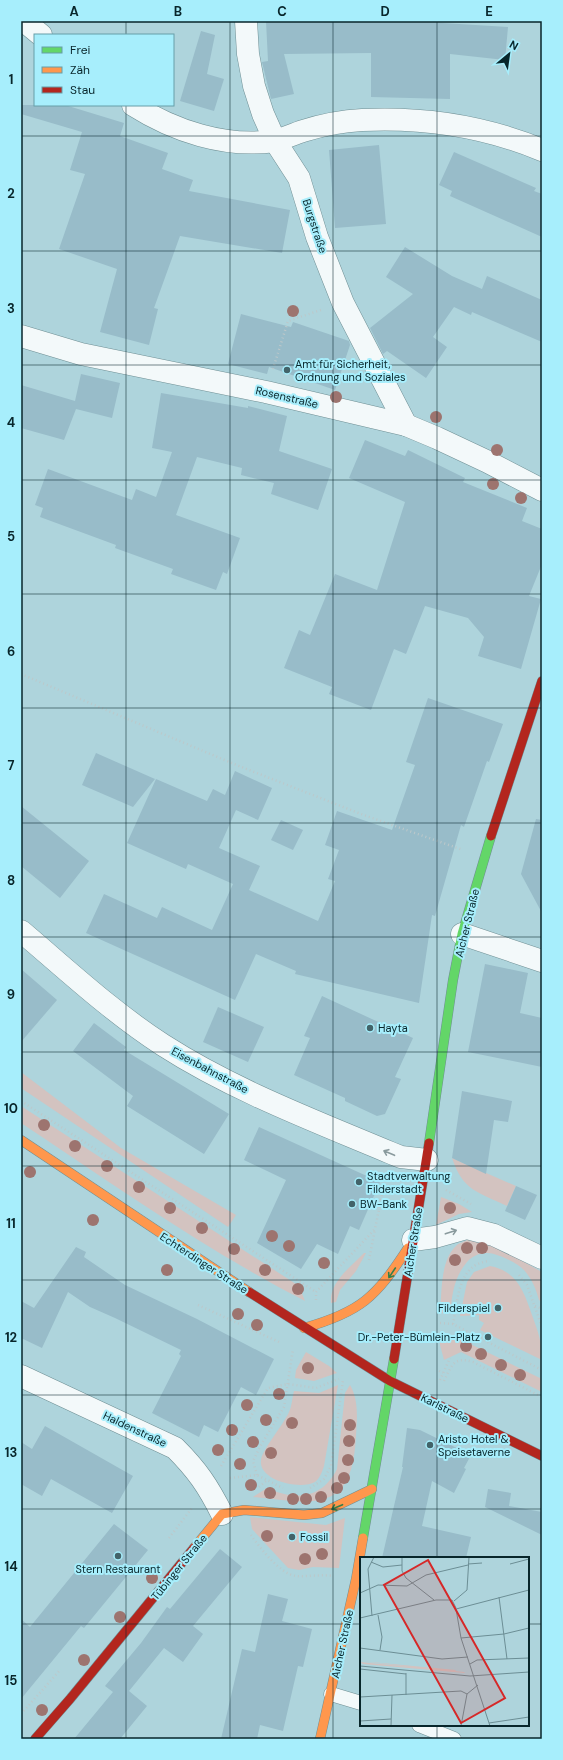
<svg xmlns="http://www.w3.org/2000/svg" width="563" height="1760" font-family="'DM Sans',sans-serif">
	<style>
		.green { fill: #d3c3c0 }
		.building { fill: #98bcc9 }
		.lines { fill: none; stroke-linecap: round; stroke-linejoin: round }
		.lane-casing { stroke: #6f8f94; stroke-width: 15 }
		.street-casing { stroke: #6f8f94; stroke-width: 23 }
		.fast-casing { stroke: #6f8f94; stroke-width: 10 }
		.slow-casing { stroke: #6f8f94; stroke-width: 10 }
		.jam-casing { stroke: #6f8f94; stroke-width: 10 }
		.path { stroke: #bcc8ca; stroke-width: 2.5; stroke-dasharray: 1 3; stroke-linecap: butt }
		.lane { stroke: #f3f9fa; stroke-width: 14 }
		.street { stroke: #f3f9fa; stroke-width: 22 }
		.fast { stroke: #63d668; stroke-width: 9 }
		.slow { stroke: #ff974d; stroke-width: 9 }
		.jam { stroke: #b3261e; stroke-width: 9 }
		.tree { fill: #9d746f }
		.oneway { stroke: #899a9d }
		.oneway2 { stroke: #367e4a }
		.grid { fill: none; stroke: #08262b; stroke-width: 1; stroke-opacity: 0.55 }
		.poi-dot { fill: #426369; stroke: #a7eefc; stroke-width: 1.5 }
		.labels { text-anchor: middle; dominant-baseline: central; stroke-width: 4; stroke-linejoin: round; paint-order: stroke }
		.street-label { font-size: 11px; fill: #08262b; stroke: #a7eefc }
		.poi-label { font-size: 11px; fill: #08262b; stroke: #a7eefc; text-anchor: start }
		.inset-road { fill: none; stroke: #6c8e95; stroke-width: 1 }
		.view { fill: #d62828; fill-opacity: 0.15; stroke: #d62828; stroke-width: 2 }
		.inset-edge { fill: none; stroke: #08262b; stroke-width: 2 }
		.neatline { fill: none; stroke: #08262b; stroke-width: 1.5 }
		.grid-label { font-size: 13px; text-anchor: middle; font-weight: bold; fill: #08262b }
	</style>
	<rect width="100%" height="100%" fill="#aed4dc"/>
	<g class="green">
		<path d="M21 1072 121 1148 236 1215 228 1227 21 1088Z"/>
		<path d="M21 1106 299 1286 305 1301C206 1250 114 1185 21 1123Z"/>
		<path d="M452 1158 516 1186 507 1206C478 1192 463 1191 452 1158Z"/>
		<path d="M441 1197 459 1204 472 1212 459 1214 436 1225Z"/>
		<path d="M467 1240C495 1242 518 1259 542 1272V1302L539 1300C536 1289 532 1279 524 1270 518 1263 495 1252 486 1253 479 1253 471 1257 467 1262 454 1277 452 1295 450 1314L440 1313C442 1292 440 1261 456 1246 458 1243 464 1242 467 1240Z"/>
		<path d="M364 1253H366L356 1271 340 1290 336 1302 331 1303C329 1282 351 1267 364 1253Z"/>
		<path d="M490 1266C517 1271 524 1292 532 1315 538 1332 542 1341 542 1360L480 1330 484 1323 479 1320V1315L460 1316 467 1282 474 1272Z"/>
		<path d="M440 1335 456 1337 542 1379V1392L461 1352 444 1360 440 1345Z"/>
		<path d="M306 1352 329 1366 337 1373 314 1381 295 1378 296 1370Z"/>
		<path d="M338 1385 324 1466C322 1472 320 1478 315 1482 301 1490 258 1481 261 1460 262 1450 284 1424 289 1412 292 1406 292 1398 294 1391L319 1393Z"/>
		<path d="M350 1385C359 1400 357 1419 356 1436 352 1515 315 1503 253 1497L267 1488C295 1501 322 1499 337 1469L345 1393Z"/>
		<path d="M250 1517 326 1525 345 1518 339 1568 313 1567 299 1570 288 1568 252 1529Z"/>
	</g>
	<g class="building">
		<path d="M266 21H410L508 27 505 60 450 54V99L371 97V53L284 54 294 94 271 99 262 62 268 61Z"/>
		<path d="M201 31 215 35 207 74 224 79 214 111 180 101Z"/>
		<path d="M21 105H65L124 123 120 136 168 153 162 169 193 180 189 191 290 210 282 253 180 236 154 308 158 309 149 345 100 332 117 269 59 249 85 174 70 170 82 132 21 114Z"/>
		<path d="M379 145 386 224 335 228 329 150Z"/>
		<path d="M454 152 536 188 534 191 542 194V237L450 196 452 191 439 185Z"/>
		<path d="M405 247 452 276 482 289 487 276 542 300V342L472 312 471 315 454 307 433 337 447 347 426 378 387 351 383 354 370 328 413 294 386 277Z"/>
		<path d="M241 314 291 327 293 322 349 341 350 345 335 390 269 367 267 374 228 364Z"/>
		<path d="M81 374 120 383 112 418 76 409 64 440 21 428V385L75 401Z"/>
		<path d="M161 393 248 408V406L287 416 279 451 332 469 318 510 271 494 274 483 241 475 242 468 197 457 176 515 240 538 227 574 223 572 216 590 171 574 173 569 115 548 116 545 40 517 43 508 35 505 48 469 132 500 136 489 156 497 172 452 152 448Z"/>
		<path d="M365 440 405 456 408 450 465 478 463 482 527 508 522 521 542 529V564L529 596 541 599 521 669 478 656 484 637 468 618 425 606 406 654 394 649 371 710 329 694 332 687 284 668 299 630 310 635 335 574 377 590 405 502 349 478Z"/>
		<path d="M428 698 503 724 489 762 487 761 464 827 461 825 435 916 432 915 419 1003 295 974 296 971 256 954 235 1000 86 933 104 894 157 918 162 907 212 930 233 884 188 864 186 869 127 843 156 779 207 801 213 789 225 795 235 771 272 788 258 820 236 810 219 848 260 866 249 890 318 921 335 881 328 879 339 850 325 845 337 811 392 830 415 765 406 762Z"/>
		<path d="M96 753 155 779 133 807 82 785Z"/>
		<path d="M21 806 89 861 60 898 21 866Z"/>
		<path d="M536 819 542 820V913L521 874Z"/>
		<path d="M281 820 303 830 293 850 271 840Z"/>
		<path d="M485 964 528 973 520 1013 542 1018V1067L468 1052Z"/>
		<path d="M21 969 57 1000 21 1042Z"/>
		<path d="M322 996 413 1038 395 1077 401 1079 385 1114 377 1116 345 1101V1098L294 1075 310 1038 304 1036Z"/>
		<path d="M218 1007 264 1027 248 1062 203 1042Z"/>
		<path d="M94 1023 126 1047 124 1050 229 1114 204 1154 127 1106 133 1096 73 1051Z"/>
		<path d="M462 1091 512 1101 508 1122 494 1120 486 1174 452 1158Z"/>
		<path d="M259 1127 380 1182 359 1230 350 1226 338 1254 317 1244 301 1269 257 1243 286 1180 244 1160Z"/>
		<path d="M516 1186 537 1195 525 1220 505 1211Z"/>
		<path d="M76 1247 86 1252 84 1257 125 1285 197 1319 274 1359 256 1395 241 1387 218 1432 204 1425 199 1437 152 1413 181 1356 179 1354 181 1350 115 1318 90 1307 68 1292 42 1348 21 1338V1301L34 1308Z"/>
		<path d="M45 1426 133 1476 112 1513 51 1479 42 1496 21 1484V1442L32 1449Z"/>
		<path d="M407 1428 420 1430 471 1455 464 1468 466 1469 454 1493 432 1481 422 1526 471 1537 466 1558H382L403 1467H402Z"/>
		<path d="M488 1489 511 1493 509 1506 542 1512V1535L485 1507Z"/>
		<path d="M114 1524 148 1550 84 1628 81 1626 21 1699V1619L30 1627Z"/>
		<path d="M220 1549 242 1567 193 1626 203 1634 183 1662 164 1648 129 1691 147 1706 120 1739H74L113 1692 105 1686 141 1643 167 1607 170 1609Z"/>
		<path d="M268 1594 288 1599 282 1621 312 1629 303 1667 298 1666 283 1731 260 1725 257 1739H221L242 1649 255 1652Z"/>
	</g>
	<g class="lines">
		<g class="lane-casing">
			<g id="lane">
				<path d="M331 1694 361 1703"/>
				<path d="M419 1725 454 1739"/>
			</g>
		</g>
		<g class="street-casing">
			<g id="street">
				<path d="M24 21 41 35"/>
				<path d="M246 21 248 54 254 86 263 114 275 141 299 178 317 237 343 303 406 425"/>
				<path d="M133 105C174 131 225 148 274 141 284 139 293 134 303 131 322 125 342 121 362 120 424 117 484 126 542 150"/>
				<path d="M21 336 81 354 266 392 406 425 437 438 486 461 542 490"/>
				<path d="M21 931C67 970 112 1012 163 1045 233 1090 315 1121 391 1153L401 1157 427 1160"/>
				<path d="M462 934 542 961"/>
				<path d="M413 1240 435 1237 467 1228 494 1235 542 1258"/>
				<path d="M21 1376 175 1448C197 1470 208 1486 222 1514"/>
			</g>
		</g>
		<g class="fast-casing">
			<g id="fast">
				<path d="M429 1143 453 980 462 934 491 836"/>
				<path d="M363 1538 394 1359"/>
			</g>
		</g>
		<g class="slow-casing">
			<g id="slow">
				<path d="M21 1140 249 1292"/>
				<path d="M304 1328C361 1312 376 1297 408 1248"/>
				<path d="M194 1548 222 1514 244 1510 304 1515 322 1513 372 1489"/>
				<path d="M320 1739 356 1579 363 1538"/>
			</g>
		</g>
		<g class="jam-casing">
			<g id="jam">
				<path d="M491 836 542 681"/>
				<path d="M249 1292 390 1381 542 1456"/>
				<path d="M394 1359 429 1143"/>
				<path d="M35 1739 70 1699 194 1548"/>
			</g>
		</g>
		<g class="path">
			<path d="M273 369 288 321 321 310"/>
			<path d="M21 674 234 764 361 814 463 850"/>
			<path d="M21 1101 316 1292"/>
			<path d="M446 1190 471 1204"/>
			<path d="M369 1260 375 1229"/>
			<path d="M519 1275 527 1285 542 1327"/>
			<path d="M316 1300V1292L375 1229 385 1180 392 1181"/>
			<path d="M198 1305 279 1342"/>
			<path d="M535 1306 542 1309"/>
			<path d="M440 1323 453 1324 542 1370"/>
			<path d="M453 1324C458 1299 458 1263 490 1261"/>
			<path d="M439 1371 443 1373"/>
			<path d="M440 1380 450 1358"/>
			<path d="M444 1381C452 1365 454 1356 473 1362L542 1397"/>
			<path d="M221 1466 268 1388 288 1384 316 1388 339 1379"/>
			<path d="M257 1475 253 1461 261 1445 284 1407 293 1349"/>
			<path d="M230 1478 257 1475 283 1488"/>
			<path d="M259 1487 266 1481"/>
			<path d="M310 1488 324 1479 331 1466 343 1380"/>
			<path d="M251 1535C260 1548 280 1574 296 1576 308 1577 320 1574 333 1576"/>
			<path d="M169 1538 192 1508"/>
			<path d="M21 1714 60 1670"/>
		</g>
		<use href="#lane" class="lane"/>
		<use href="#street" class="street"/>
		<use href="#fast" class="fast"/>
		<use href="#slow" class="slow"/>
		<use href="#jam" class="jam"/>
	</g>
	<g class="tree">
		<circle cx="293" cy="311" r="6"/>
		<circle cx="336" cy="397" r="6"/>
		<circle cx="436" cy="417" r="6"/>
		<circle cx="497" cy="450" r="6"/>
		<circle cx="493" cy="484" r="6"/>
		<circle cx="521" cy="498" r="6"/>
		<circle cx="44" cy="1125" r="6"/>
		<circle cx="75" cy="1146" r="6"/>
		<circle cx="107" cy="1166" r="6"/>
		<circle cx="30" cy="1172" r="6"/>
		<circle cx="139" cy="1187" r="6"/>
		<circle cx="170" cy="1208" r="6"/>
		<circle cx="450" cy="1208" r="6"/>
		<circle cx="93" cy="1220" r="6"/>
		<circle cx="202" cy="1228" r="6"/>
		<circle cx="272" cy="1236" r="6"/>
		<circle cx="289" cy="1246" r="6"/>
		<circle cx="467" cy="1248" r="6"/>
		<circle cx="482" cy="1248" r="6"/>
		<circle cx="234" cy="1249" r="6"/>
		<circle cx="455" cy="1260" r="6"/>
		<circle cx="324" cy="1263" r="6"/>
		<circle cx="167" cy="1270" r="6"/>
		<circle cx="265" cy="1270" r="6"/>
		<circle cx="298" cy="1289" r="6"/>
		<circle cx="238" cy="1314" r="6"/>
		<circle cx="257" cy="1325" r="6"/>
		<circle cx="466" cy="1346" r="6"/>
		<circle cx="481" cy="1354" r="6"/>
		<circle cx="501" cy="1365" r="6"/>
		<circle cx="308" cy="1368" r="6"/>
		<circle cx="520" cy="1375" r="6"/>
		<circle cx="279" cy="1394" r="6"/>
		<circle cx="247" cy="1405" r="6"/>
		<circle cx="266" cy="1420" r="6"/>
		<circle cx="292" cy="1423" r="6"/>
		<circle cx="350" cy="1425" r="6"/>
		<circle cx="232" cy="1430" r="6"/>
		<circle cx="349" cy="1441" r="6"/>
		<circle cx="253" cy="1442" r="6"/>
		<circle cx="218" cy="1450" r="6"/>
		<circle cx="271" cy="1453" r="6"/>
		<circle cx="348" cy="1460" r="6"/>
		<circle cx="240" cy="1464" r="6"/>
		<circle cx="344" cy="1478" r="6"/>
		<circle cx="251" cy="1485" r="6"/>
		<circle cx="337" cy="1488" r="6"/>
		<circle cx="270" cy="1493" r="6"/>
		<circle cx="321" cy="1497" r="6"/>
		<circle cx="293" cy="1499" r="6"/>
		<circle cx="306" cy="1499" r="6"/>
		<circle cx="267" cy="1536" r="6"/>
		<circle cx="322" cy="1554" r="6"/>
		<circle cx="305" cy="1559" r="6"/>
		<circle cx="152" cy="1578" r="6"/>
		<circle cx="120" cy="1617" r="6"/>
		<circle cx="84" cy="1660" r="6"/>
		<circle cx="42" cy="1710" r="6"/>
	</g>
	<defs><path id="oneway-shaft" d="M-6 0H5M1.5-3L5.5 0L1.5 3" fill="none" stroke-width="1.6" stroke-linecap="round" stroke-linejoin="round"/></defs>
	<g class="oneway">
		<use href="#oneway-shaft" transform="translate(389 1153) rotate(-157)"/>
		<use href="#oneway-shaft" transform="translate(451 1232) rotate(-18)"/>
	</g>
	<g class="oneway2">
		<use href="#oneway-shaft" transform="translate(392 1273) rotate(124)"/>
		<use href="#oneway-shaft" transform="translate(337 1507) rotate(157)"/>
	</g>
	<path class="grid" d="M126 21V35M230 21V1739M333 21V1739M437 21V1558M126 105V1739M21 136H542M21 251H542M21 365H542M21 480H542M21 594H542M21 708H542M21 823H542M21 937H542M21 1052H542M21 1166H542M21 1280H542M21 1395H542M21 1509H542M21 1624H361M528 1624H542M437 1725V1739"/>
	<g class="poi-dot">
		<circle cx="287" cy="370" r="4"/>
		<circle cx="370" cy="1028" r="4"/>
		<circle cx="359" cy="1182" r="4"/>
		<circle cx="352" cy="1204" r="4"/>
		<circle cx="498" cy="1308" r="4"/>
		<circle cx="488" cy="1337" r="4"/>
		<circle cx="430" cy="1445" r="4"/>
		<circle cx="292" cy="1537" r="4"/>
		<circle cx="118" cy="1556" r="4"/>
	</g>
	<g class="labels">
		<g class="street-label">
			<text transform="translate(315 226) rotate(72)">Burgstraße</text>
			<text transform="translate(287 397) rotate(13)">Rosenstraße</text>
			<text transform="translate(467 923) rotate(-76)">Aicher Straße</text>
			<text transform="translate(210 1070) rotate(28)">Eisenbahnstraße</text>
			<text transform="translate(413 1242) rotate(-81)">Aicher Straße</text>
			<text transform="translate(204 1263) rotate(33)">Echterdinger Straße</text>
			<text transform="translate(445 1408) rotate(26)">Karlstraße</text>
			<text transform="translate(135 1429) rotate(25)">Haldenstraße</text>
			<text transform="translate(179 1567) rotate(-51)">Tübinger Straße</text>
			<text transform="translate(342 1644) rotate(-78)">Aicher Straße</text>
		</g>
		<g class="poi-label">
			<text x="295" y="364">Amt für Sicherheit,<tspan x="295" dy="13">Ordnung und Soziales</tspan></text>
			<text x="378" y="1028">Hayta</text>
			<text x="367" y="1176">Stadtverwaltung<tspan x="367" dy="13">Filderstadt</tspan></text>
			<text x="360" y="1204">BW-Bank</text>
			<text x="490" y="1308" text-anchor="end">Filderspiel</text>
			<text x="480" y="1337" text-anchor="end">Dr.-Peter-Bümlein-Platz</text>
			<text x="438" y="1439">Aristo Hotel &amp;<tspan x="438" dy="13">Speisetaverne</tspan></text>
			<text x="300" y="1537">Fossil</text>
			<text x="118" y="1569" text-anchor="middle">Stern Restaurant</text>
		</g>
	</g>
	<g transform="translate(360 1557)">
		<rect width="169" height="169" fill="#aed4dc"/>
		<path d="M0 104 96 113 95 114 61 111ZM0 105 104 115 105 116 3 107Z" fill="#d3c3c0"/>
		<path class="inset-road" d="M42 0V14L46 21 74 43M11 5 23 10 42 8M108 7 122 6M150 7 169 2M0 36 18 28 47 29 66 18 108 8M139 40 147 102M94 44 107 33 109 0M18 58 22 80 20 93M12 59 8 12 14 0M0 61 76 43H92L96 51M101 81 144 77 169 71M0 91 82 102 108 100M110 107 117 103 169 101M0 109 110 119 169 115M0 112 46 117M46 138V116M0 140 101 134 107 137M0 164 31 162M129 166 169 160M31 169 32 138M101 169 107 137 118 128M130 169 101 81 96 52 169 33"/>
		<path class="view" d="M68 3 145 141 101 166 24 28Z"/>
		<rect width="169" height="169" class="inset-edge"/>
	</g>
	<rect width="563" height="1760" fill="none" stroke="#a7eefc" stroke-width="44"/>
	<rect x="34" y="34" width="140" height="72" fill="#a7eefc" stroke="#679ea8"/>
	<rect x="42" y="47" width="20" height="6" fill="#63d668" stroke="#679ea8"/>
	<text x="70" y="54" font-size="12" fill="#08262b">Frei</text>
	<rect x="42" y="67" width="20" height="6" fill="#ff974d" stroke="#679ea8"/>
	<text x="70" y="74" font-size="12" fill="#08262b">Zäh</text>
	<rect x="42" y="87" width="20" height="6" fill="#b3261e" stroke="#679ea8"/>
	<text x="70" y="94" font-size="12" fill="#08262b">Stau</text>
	<g transform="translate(509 54) rotate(29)" stroke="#a7eefc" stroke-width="3" paint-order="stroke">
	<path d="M0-3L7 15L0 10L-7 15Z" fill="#08262b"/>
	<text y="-6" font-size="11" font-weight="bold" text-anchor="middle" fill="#08262b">N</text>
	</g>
	<rect x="22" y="22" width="519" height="1716" class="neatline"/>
	<g class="grid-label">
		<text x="74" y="16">A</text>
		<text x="178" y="16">B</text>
		<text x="282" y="16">C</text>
		<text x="385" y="16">D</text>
		<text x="489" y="16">E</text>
		<text x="11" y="84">1</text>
		<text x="11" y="198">2</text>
		<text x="11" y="313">3</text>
		<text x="11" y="427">4</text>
		<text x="11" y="541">5</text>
		<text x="11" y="656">6</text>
		<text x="11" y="770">7</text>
		<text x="11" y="885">8</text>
		<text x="11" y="999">9</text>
		<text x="11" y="1113">10</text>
		<text x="11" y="1228">11</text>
		<text x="11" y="1342">12</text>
		<text x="11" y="1457">13</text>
		<text x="11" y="1571">14</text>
		<text x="11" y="1685">15</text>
	</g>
</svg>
